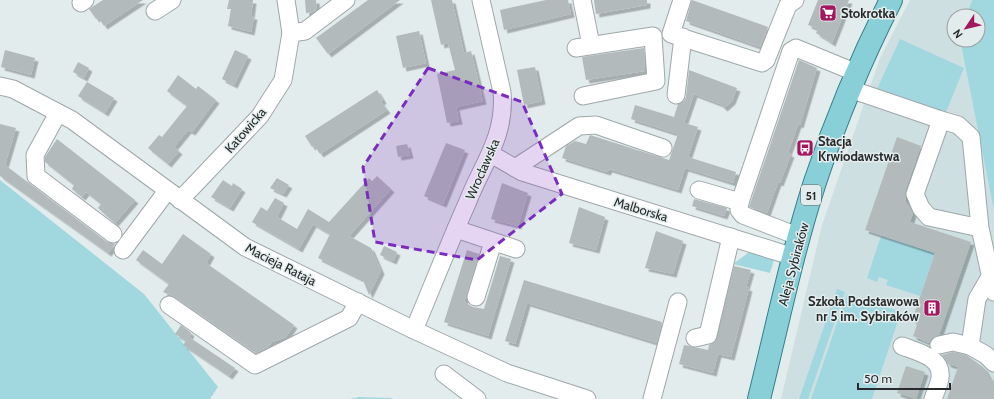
<svg xmlns="http://www.w3.org/2000/svg" width="994" height="399" font-family="Cabin,sans-serif">
	<style>
		.built { fill: #cedfe1 }
		.green { fill: #a1d8e0 }
		.building { fill: #b2babb; filter: url(#shadow) }
		.lines { fill: none; stroke-linecap: round; stroke-linejoin: round }
		.minor-casing { stroke: #9fa7a9; stroke-width: 19 }
		.major-casing { stroke: #33818b; stroke-width: 24 }
		.minor { stroke: #fff; stroke-width: 17 }
		.major { stroke: #88cfd8; stroke-width: 22 }
		.marked { fill: #7b2cbf; fill-opacity: 0.2; stroke: #7b2cbf; stroke-width: 3; stroke-dasharray: 8 5; stroke-linejoin: round }
		.labels { text-anchor: middle; dominant-baseline: central; stroke-width: 3; stroke-linejoin: round; paint-order: stroke }
		.shield { fill: #e3eced; stroke: #606565; stroke-width: 1 }
		.shield-label { font-size: 12px; font-weight: bold; fill: #282b2b }
		.poi-label { font-size: 13px; font-weight: bold; fill: #282b2b; stroke: #e3eced; text-anchor: start }
		.street-label { font-size: 13px; fill: #282b2b; stroke: #e3eced }
	</style>
	<defs>
		<filter id="shadow"><feDropShadow dx="3.5" dy="3.5" stdDeviation="0" flood-color="#0004"/></filter>
	</defs>
	<rect width="100%" height="100%" fill="#e3eced"/>
	<path class="built" d="M910 0H972L966 16H954V40H960L994 211V399H781L822 225 880 58Z"/>
	<g class="green">
		<path d="M972 0H994V211L960 40H978V16H966Z"/>
		<path d="M900 39 964 68 946 112 877 89Z"/>
		<path d="M0 180 144 294 218 387 210 399H0Z"/>
		<path d="M881 236 935 253 920 296 886 285 888 280 879 277 877 282 867 278Z"/>
		<path d="M752 250 775 257 770 273 733 264Z"/>
		<path d="M837 289 845 292 808 399H799Z"/>
		<path d="M847 294 901 312 872 399H811Z"/>
		<path d="M359 397 391 398 393 399H350Z"/>
	</g>
	<g class="building">
		<path d="M103 0H143L104 26 98 17 96 19 89 9Z"/>
		<path d="M229 0H253L251 16H254L251 32 228 26 231 9H227Z"/>
		<path d="M305 0H316L317 10 313 12 306 13Z"/>
		<path d="M368 0H400L328 54 316 38Z"/>
		<path d="M431 0H452L464 53 471 51 483 101 456 107 459 121 447 123 437 74 455 70 448 43 441 45Z"/>
		<path d="M546 0H568L571 14 504 30 500 10Z"/>
		<path d="M594 0H647V5L596 14Z"/>
		<path d="M692 0 768 27 760 47 686 21Z"/>
		<path d="M818 0H849L832 43 816 33 818 29 808 25Z"/>
		<path d="M419 31 426 63 403 68 396 36Z"/>
		<path d="M644 48 645 71 586 80 582 57Z"/>
		<path d="M5 50 35 58 31 75 1 67Z"/>
		<path d="M235 50 248 56 234 85 222 79Z"/>
		<path d="M799 60 817 68 800 125 798 124 788 153 791 154 780 183 778 182 767 213 749 207 750 204Z"/>
		<path d="M78 62 89 68 84 78 73 72Z"/>
		<path d="M535 67 542 101 524 105 517 70Z"/>
		<path d="M689 70 737 88 732 101 724 108 720 104 694 94 684 123 698 127 688 157 736 172 733 183 685 168 678 190 609 169 607 172 562 158 566 146 575 141 586 144 590 135 669 160 678 134 631 119 635 105 674 117 678 104 684 101 686 97Z"/>
		<path d="M178 75 196 89 198 86 216 100 192 132 188 130 174 147 179 151 168 164 148 148 159 135 162 137 187 106 167 91Z"/>
		<path d="M87 82 114 98 105 113 78 96Z"/>
		<path d="M377 90 383 100 381 102 387 110 320 154 314 145 312 147 305 136Z"/>
		<path d="M0 124 16 128 5 165 107 242 115 244 108 253 0 176Z"/>
		<path d="M897 137 921 146 905 191 906 202 913 213 910 222 971 242 939 335 932 338 929 343 913 336 918 322 912 320 935 253 865 230Z"/>
		<path d="M57 139 135 200 115 223 98 208 101 204 86 192 82 197 72 189 74 185 45 162V157Z"/>
		<path d="M446 143 465 150 443 204 424 196Z"/>
		<path d="M407 144 410 155 398 157 396 146Z"/>
		<path d="M377 176 391 189 349 236 371 248 381 271 369 295 363 280 318 258 330 234 313 224 299 249 252 222 261 207 267 211 275 198 284 203 277 217 297 229 308 209 329 222 369 178 372 181Z"/>
		<path d="M277 178 289 185 283 194 270 188Z"/>
		<path d="M223 180 232 186 233 183 242 189 230 208 211 197Z"/>
		<path d="M502 183 528 193 518 226 491 219Z"/>
		<path d="M694 199 727 208 724 216 692 206Z"/>
		<path d="M579 207 605 217 596 250 569 243Z"/>
		<path d="M656 231 683 241 673 274 645 268Z"/>
		<path d="M183 234 211 254 206 263 294 325 286 337 272 342 268 347 256 353 175 297 163 292 169 284 136 260 143 250 162 264Z"/>
		<path d="M384 246 397 252 393 261 380 255Z"/>
		<path d="M467 250 479 254 464 302 473 307 484 309 500 256 511 259 488 336 444 322Z"/>
		<path d="M734 266 751 270 746 287 749 288 731 357 718 354 713 373 679 364 684 345 708 350 709 345 715 342Z"/>
		<path d="M524 280 662 322 657 343 527 303 515 344 505 341Z"/>
		<path d="M181 325 191 333 189 337 235 368 229 376 183 345 186 341 175 334Z"/>
		<path d="M953 352 966 355 984 368 990 379 994 381V399H947L958 367 948 364 942 355Z"/>
		<path d="M906 366 925 372 916 399 897 393Z"/>
	</g>
	<g class="lines">
		<g class="minor-casing">
			<g id="minor">
				<path d="M582 0 591 45"/>
				<path d="M682 0 671 34 762 63 766 60 788 5 795 0"/>
				<path d="M81 3 85 0"/>
				<path d="M155 11 172 0"/>
				<path d="M291 33 305 31 346 0"/>
				<path d="M576 48 653 36 656 81 583 96"/>
				<path d="M0 86 13 89 72 120 245 247 414 330 507 373 587 399"/>
				<path d="M850 89 941 120"/>
				<path d="M676 95 683 37"/>
				<path d="M58 113 35 155 36 176 113 234"/>
				<path d="M491 154 522 172 794 257"/>
				<path d="M515 168 579 126 596 125 663 148"/>
				<path d="M699 190 740 202 791 51 796 48 857 73"/>
				<path d="M180 200 260 116 283 80 291 33 286 0"/>
				<path d="M740 202 739 210 743 215 800 237"/>
				<path d="M980 228 929 217 921 208 915 194 941 120 958 125 971 137 980 228 994 292"/>
				<path d="M456 229 516 249"/>
				<path d="M123 250 167 191"/>
				<path d="M991 275 977 299 970 346 986 355 994 363"/>
				<path d="M476 297 493 242"/>
				<path d="M169 305 255 365 349 318 358 302"/>
				<path d="M414 330C432 287 449 244 468 201 483 163 506 136 502 92L481 0"/>
				<path d="M695 338 708 335 731 237"/>
				<path d="M939 345 953 342 970 346"/>
				<path d="M902 346C917 352 943 357 940 378 939 385 935 393 933 399"/>
				<path d="M444 374 477 399"/>
				<path d="M652 399 678 302"/>
			</g>
		</g>
		<g class="major-casing">
			<path id="major" d="M759 399C777 327 792 253 815 182 836 119 861 59 891 0"/>
		</g>
		<use href="#minor" class="minor"/>
		<use href="#major" class="major"/>
	</g>
	<path class="marked" d="M428 68 522 102 562 194 477 260 375 242 363 167Z"/>
	<defs>
		<g id="supermarket-square" transform="scale(0.9)"><rect x="-9" y="-9" width="18" height="18" rx="4" fill="#a3175e" stroke="#e3eced"/><path d="M-6-5.5h2.5l.6 2H6L4.5 2H-2.5L-4.4-4H-6ZM-1.5 3.2a1.3 1.3 0 1 0 .1 0ZM3 3.2a1.3 1.3 0 1 0 .1 0Z" fill="#fff"/></g>
		<g id="bus-square" transform="scale(0.9)"><rect x="-9" y="-9" width="18" height="18" rx="4" fill="#a3175e" stroke="#e3eced"/><path d="M-5-6H5V4H4V6H2V4H-2V6H-4V4H-5ZM-3.5-4V0h7V-4ZM-3.5 1.2v1.5H-2V1.2ZM2 1.2v1.5H3.5V1.2Z" fill="#fff"/></g>
		<g id="building-square" transform="scale(0.9)"><rect x="-9" y="-9" width="18" height="18" rx="4" fill="#a3175e" stroke="#e3eced"/><path d="M-4-6H4V6H1V3H-1V6H-4ZM-2.5-4.3h1.7v1.8h-1.7ZM.8-4.3h1.7v1.8H.8ZM-2.5-1h1.7V.8h-1.7ZM.8-1h1.7V.8H.8Z" fill="#fff"/></g>
	</defs>
	<g fill-rule="evenodd">
		<use href="#supermarket-square" x="828" y="13"/>
		<use href="#bus-square" x="805" y="148"/>
		<use href="#building-square" x="932" y="308"/>
	</g>
	<g class="labels">
		<rect class="shield" x="801" y="185" width="20" height="20" rx="3"/>
		<g class="shield-label">
			<text x="811" y="195">51</text>
		</g>
		<g class="poi-label">
			<text x="841" y="13">Stokrotka</text>
			<text x="818" y="141">Stacja<tspan x="818" dy="15">Krwiodawstwa</tspan></text>
			<text x="919" y="301" text-anchor="end">Szkoła Podstawowa<tspan x="919" dy="15">nr 5 im. Sybiraków</tspan></text>
		</g>
		<g class="street-label">
			<text transform="translate(245 130) rotate(-49)">Katowicka</text>
			<text transform="translate(482 169) rotate(-66)">Wrocławska</text>
			<text transform="translate(641 209) rotate(17)">Malborska</text>
			<text transform="translate(281 264) rotate(27)">Macieja Rataja</text>
			<text transform="translate(793 264) rotate(-75)">Aleja Sybiraków</text>
		</g>
	</g>
	<g transform="translate(966 28) rotate(235)"><circle r="19" fill="#e3eced" stroke="#989f9f"/>
	<path d="M0-3L7 15L0 10L-7 15Z" fill="#a3175e"/>
	<text y="-6" font-size="11" font-weight="bold" text-anchor="middle" fill="#282b2b">N</text>
	</g>
	<path d="M858 383v6h92v-6" fill="none" stroke="#282b2b" stroke-width="2"/>
	<text x="864" y="383" font-size="12" fill="#282b2b" stroke="#e3eced" stroke-width="3" paint-order="stroke">50 m</text>
</svg>
